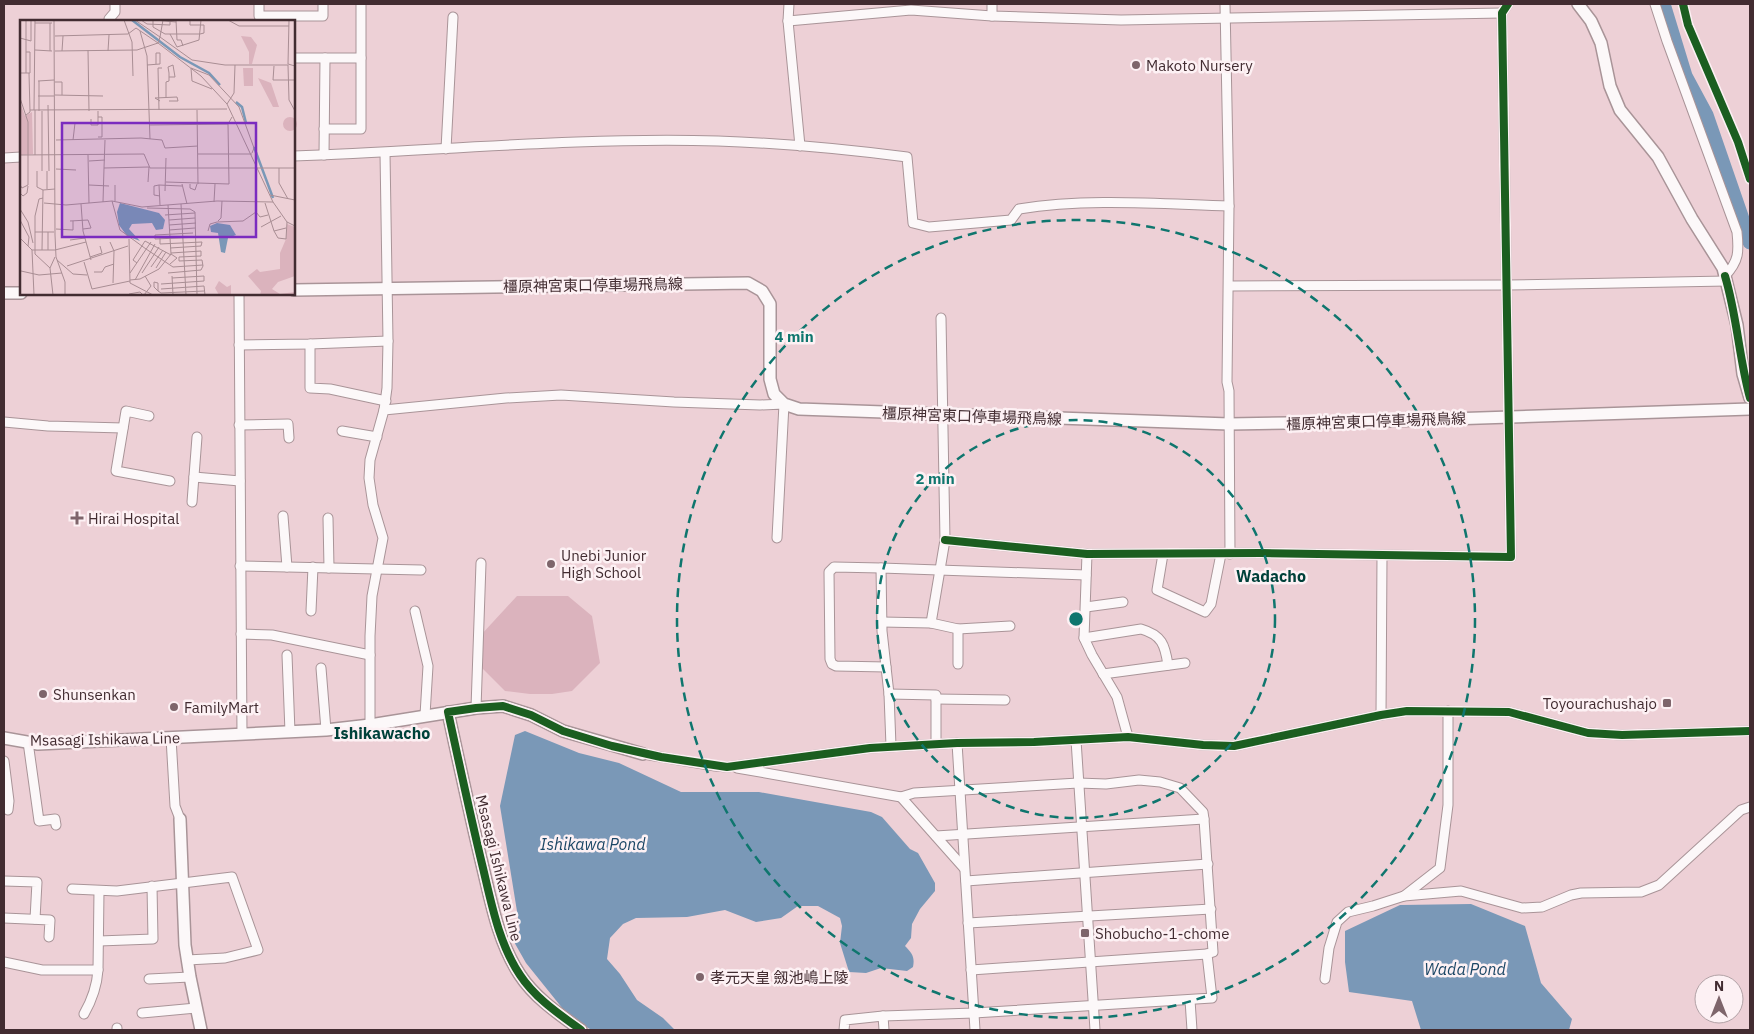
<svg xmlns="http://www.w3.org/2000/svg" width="1754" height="1034" font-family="'IBM Plex Sans','Noto Sans JP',sans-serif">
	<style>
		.green { fill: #dbb3bd }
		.water { fill: #7a98b7 }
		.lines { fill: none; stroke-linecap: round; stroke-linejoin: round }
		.river { stroke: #7a98b7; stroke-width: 15 }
		.street-casing { stroke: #a99498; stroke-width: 11 }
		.secondary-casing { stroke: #a99498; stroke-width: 14 }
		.street { stroke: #fcf8f9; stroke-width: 9 }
		.secondary { stroke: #fcf8f9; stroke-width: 11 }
		.cycleway-casing { stroke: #fdf1f4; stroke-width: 11 }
		.cycleway { stroke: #1b5e20; stroke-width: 8 }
		.ring { fill: none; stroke: #0f766e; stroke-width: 2.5; stroke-dasharray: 9 6 }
		.poi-dot { fill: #7e656b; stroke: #fdf1f4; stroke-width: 2 }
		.labels { text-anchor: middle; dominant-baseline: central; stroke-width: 5; stroke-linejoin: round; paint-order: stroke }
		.poi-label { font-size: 15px; fill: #422c31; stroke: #fdf1f4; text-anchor: start }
		.street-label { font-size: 15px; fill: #422c31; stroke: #fdf1f4 }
		.neighbourhood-label { font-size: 16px; font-weight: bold; fill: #00413a; stroke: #fdf1f4 }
		.water-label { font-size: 16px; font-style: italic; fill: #1b4665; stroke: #fdf1f4 }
		.inset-river { fill: none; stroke: #7a98b7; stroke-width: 2.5 }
		.inset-road { fill: none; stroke: #a98e94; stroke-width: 1 }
		.view { fill: #7b2cbf; fill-opacity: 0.15; stroke: #7b2cbf; stroke-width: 2.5 }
		.inset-edge { fill: none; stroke: #422c31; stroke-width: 2.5 }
		.centre { fill: #0f766e; stroke: #fdf1f4; stroke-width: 2.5 }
		.ring-label { font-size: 15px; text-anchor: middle; font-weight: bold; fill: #0f766e; stroke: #fdf1f4; stroke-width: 5; stroke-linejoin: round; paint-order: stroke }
	</style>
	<rect width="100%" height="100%" fill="#edd0d6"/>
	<path class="green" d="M517 596H568L592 616 600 663 572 691 552 694H530L505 691 481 667V635Z"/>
	<g class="water">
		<path d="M525 731 579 753 619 763 681 792H759L871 812 882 817 910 849 918 853 935 883V891L920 909 912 924 911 938 905 946C912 953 915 957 913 967L907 971 881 968 866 973 849 972 840 943 842 926 840 918 818 906H798L781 918 756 922 725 910 687 917 636 918 623 924 610 938 607 959 620 974 637 1000 663 1018 675 1030H592L588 1028 567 1014 526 963 513 940 520 930 500 806 515 735Z"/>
		<path d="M1471 904 1525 926 1541 983 1572 1019 1569 1030H1421L1412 1001 1349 992 1345 962V931L1400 905Z"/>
	</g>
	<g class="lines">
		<path class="river" d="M1663 4 1685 76 1706 115 1750 242"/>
		<g class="street-casing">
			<g id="street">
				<path d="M259 4V16H323V4"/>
				<path d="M789 4 788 21 800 146"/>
				<path d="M1225 4 1229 206 1227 382 1229 391 1230 554"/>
				<path d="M1655 4 1667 41 1737 232C1739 252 1739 261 1725 276"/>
				<path d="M992 16V4"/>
				<path d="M109 21V19L115 12V4"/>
				<path d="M788 21 911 10 992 16 1121 20 1502 13"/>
				<path d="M294 58H361"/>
				<path d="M324 129H361V4"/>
				<path d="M446 149 453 17"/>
				<path d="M324 155 325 58"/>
				<path d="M294 156C435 151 577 137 718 141 781 143 845 149 907 157L913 223 929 227 1011 220 1019 209C1088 198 1159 204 1229 206"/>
				<path d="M4 158 21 157"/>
				<path d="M1229 286 1507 285 1727 281"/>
				<path d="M239 294 242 734"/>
				<path d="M310 344V388L330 389 386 401"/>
				<path d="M239 345 310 344 388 341"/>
				<path d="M384 410 387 388 388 341 385 153"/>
				<path d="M149 416 126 411 116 471 170 481"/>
				<path d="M4 422 48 426 123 428"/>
				<path d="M239 425 288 424 289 438"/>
				<path d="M342 431 377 437"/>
				<path d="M194 477 240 481"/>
				<path d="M192 502 197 437"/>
				<path d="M283 516 287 567"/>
				<path d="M328 518 329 568"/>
				<path d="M945 540 1087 554 1261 553 1511 557 1502 13 1508 4"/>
				<path d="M1087 554 1084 638 1092 655 1117 697 1128 737"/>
				<path d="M1163 554 1157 590 1205 612 1211 604 1221 554"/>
				<path d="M240 566 421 570"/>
				<path d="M881 568 834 567 829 572 830 659 832 664 836 666 886 667"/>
				<path d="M1086 607 1123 602"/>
				<path d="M311 611 313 567"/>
				<path d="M415 611 428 666 425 715"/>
				<path d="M882 622 931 623 958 629 1010 626"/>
				<path d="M931 623 945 540 941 318"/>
				<path d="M241 634 272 635 370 655"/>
				<path d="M1084 638 1141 629C1162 635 1165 645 1168 665"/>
				<path d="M287 655 290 732"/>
				<path d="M958 664V629"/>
				<path d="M321 668 326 730"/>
				<path d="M1103 674 1185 663"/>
				<path d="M889 694 936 695V744"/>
				<path d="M936 699 1005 700"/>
				<path d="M476 708 481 563"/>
				<path d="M1381 715 1382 556"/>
				<path d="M370 725V636L372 596 383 538 373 505 369 478 370 460 384 410 506 398 561 395 674 402 760 405 784 404 777 538"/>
				<path d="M171 738 175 806 180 819"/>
				<path d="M1076 740 1095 1030"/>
				<path d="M28 742 39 821 55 819 56 825"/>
				<path d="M957 743 975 1030"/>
				<path d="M891 746 889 694 882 631 881 568 1086 575"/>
				<path d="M643 754 715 766 727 767 870 748 957 743 1034 742 1128 737 1203 745 1234 746 1381 715 1407 711 1509 712 1588 733 1622 735 1750 731"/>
				<path d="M4 761 9 801 8 810"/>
				<path d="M737 768 901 797 914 793 1078 783 1106 784 1139 780 1160 782 1180 788 1203 812 1204 819 1213 952 1207 954 1212 998 974 1013 883 1016 845 1020 844 1030"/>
				<path d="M901 797 964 868"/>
				<path d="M936 836 1204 819"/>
				<path d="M4 881 37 882 35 919"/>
				<path d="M966 881 1208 864"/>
				<path d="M72 889 117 891 232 877 258 950 225 958 187 960"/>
				<path d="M1404 896 1461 891 1522 908 1542 907 1571 895 1581 893 1641 892 1659 885 1741 810 1750 807"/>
				<path d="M4 918 50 920 49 937"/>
				<path d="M968 923 1211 909"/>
				<path d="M99 941 153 939 152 886"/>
				<path d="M4 962 42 970H98L99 891"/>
				<path d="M971 970 1207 954"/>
				<path d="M149 979 190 977"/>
				<path d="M1325 979 1329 948 1337 922 1348 912 1373 906 1404 896 1440 868 1448 805V711"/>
				<path d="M1190 1000 1192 1030"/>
				<path d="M142 1013 196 1008"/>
				<path d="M84 1014C92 1000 97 986 98 970"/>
				<path d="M883 1016 884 1030"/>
				<path d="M117 1028V1030"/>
			</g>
		</g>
		<g class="secondary-casing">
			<g id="secondary">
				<path d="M1578 4 1591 21 1601 43 1610 86 1620 110 1658 157 1692 219 1723 268 1737 325 1743 374 1750 398"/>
				<path d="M294 290 748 283 762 291 770 304V379L774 394 784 404 799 409 1229 424 1358 422 1750 409"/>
				<path d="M4 293H21"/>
				<path d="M448 712C459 763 470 814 482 864 491 901 498 942 520 975 535 998 559 1014 581 1030"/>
				<path d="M4 738 38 744 326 730 370 725 476 708 503 706 531 715 563 731 643 754"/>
				<path d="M180 819 185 945 190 977 201 1030"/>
			</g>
		</g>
		<use href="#street" class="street"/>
		<use href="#secondary" class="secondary"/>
		<g class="cycleway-casing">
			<g id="cycleway">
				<path d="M1683 4 1688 25 1738 142 1750 179"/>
				<path d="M1725 276C1737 316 1739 358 1750 398"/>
				<path d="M945 540 1087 554 1261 553 1511 557 1502 13 1508 4"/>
				<path d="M581 1030C559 1014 535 998 520 975 498 942 491 901 482 864 470 814 459 763 448 712L476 708 503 706 531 715 563 731 612 746 661 757 727 767 870 748 957 743 1034 742 1128 737 1203 745 1234 746 1381 715 1407 711 1509 712 1588 733 1622 735 1750 731"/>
			</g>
		</g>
		<use href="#cycleway" class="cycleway"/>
	</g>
	<g class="ring">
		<circle cx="1076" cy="619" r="199"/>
		<circle cx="1076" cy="619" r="399"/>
	</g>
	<g class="poi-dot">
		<circle cx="1136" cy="65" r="5"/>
		<path d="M74.5 510.5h5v5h5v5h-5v5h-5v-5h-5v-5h5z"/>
		<circle cx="551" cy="564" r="5"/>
		<circle cx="43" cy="694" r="5"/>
		<rect x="1662" y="698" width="10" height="10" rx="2.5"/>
		<circle cx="174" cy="707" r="5"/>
		<rect x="1080" y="928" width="10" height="10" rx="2.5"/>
		<circle cx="700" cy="977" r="5"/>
	</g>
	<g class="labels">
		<g class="poi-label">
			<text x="1146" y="65">Makoto Nursery</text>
			<text x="88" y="518">Hirai Hospital</text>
			<text x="561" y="555">Unebi Junior<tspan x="561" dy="17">High School</tspan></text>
			<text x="53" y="694">Shunsenkan</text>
			<text x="1657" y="703" text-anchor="end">Toyourachushajo</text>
			<text x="184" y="707">FamilyMart</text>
			<text x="1095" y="933">Shobucho-1-chome</text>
			<text x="710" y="977">孝元天皇 劔池嶋上陵</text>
		</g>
		<g class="street-label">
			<text transform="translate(593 285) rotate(-1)">橿原神宮東口停車場飛鳥線</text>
			<text transform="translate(972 416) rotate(2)">橿原神宮東口停車場飛鳥線</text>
			<text transform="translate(1376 421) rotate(-2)">橿原神宮東口停車場飛鳥線</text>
			<text transform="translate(105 739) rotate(-1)">Msasagi Ishikawa Line</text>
			<text transform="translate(499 868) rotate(76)">Msasagi Ishikawa Line</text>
		</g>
		<g class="neighbourhood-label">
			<text x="1271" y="576">Wadacho</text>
			<text x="382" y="733">Ishikawacho</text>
		</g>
		<g class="water-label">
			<text x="593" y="844">Ishikawa Pond</text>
			<text x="1465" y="969">Wada Pond</text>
		</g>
	</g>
	<g transform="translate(20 20)">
		<rect width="275" height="275" fill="#edd0d6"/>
		<path d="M221 16 231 17 237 25 232 44H229V32ZM223 48H233V66H224ZM238 58 251 63 259 87H253ZM0 82 5 96 12 92 13 134 0 135ZM263 104a7 7 0 1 1 14 0a7 7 0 1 1-14 0ZM267 204 275 207V256L258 262 252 269 260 274 275 272V275H240L241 271 228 256 237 249 240 252 260 249V233L266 219ZM199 261 207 267 211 265V275H199L195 268Z" fill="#dbb3bd"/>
		<path d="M100 183 139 193 145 200 143 209 136 210 132 203 112 204 109 209 120 221 107 216 99 205 97 192ZM197 203 210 205 216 215 208 218 205 233 201 232 198 213 191 212 190 206Z" fill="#7a98b7"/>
		<path class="inset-river" d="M112 0 160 37 189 53 200 65M216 82 222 87 226 103M234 127 253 178"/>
		<path class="inset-road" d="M6 0V53M34 0 35 215 36 237 45 262V275M104 0 112 22 113 56M115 0 140 17 138 23 181 56 207 84 253 182 267 202 275 206M121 0 127 4 150 5V2M133 0V7L145 14H180M135 0 156 2M143 0 140 17 172 40 205 45H268L269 80 275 91M156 0 157 20H161L163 26M170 0V5H184V13L180 14M208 0 219 6H269M269 0 268 44 275 46M15 3H32M120 11 127 36 130 119M150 14 157 27 179 20 181 0M35 16 108 14 116 8 138 23M0 18V61M0 18 11 21V0M15 30 32 31M68 30 69 91M30 31V3M35 31 117 30 138 23M42 31 43 16M88 31 89 15M127 45 140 44V33H136V44M254 46 253 60H275M0 53H10V32H6M18 61 34 60M35 62H42V75M192 69 172 61 171 48 189 55 219 87 234 128 232 133M35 75 83 76M18 76H34M146 77V62L149 61V53L148 47 153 45 155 57H149M0 78 8 102V165L2 168 0 165M140 81 135 78 157 77 158 81H149M207 84 214 73 215 45M28 85 29 151M10 90 207 89M14 90 15 0M15 90V135M139 90 138 48H142M177 90 178 164M19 91V61M22 91V151M6 95 10 92 9 53M78 97H82V117H78M71 99V105H78V91M129 105 208 104M36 120 121 118 142 120 145 128 178 126M53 120 55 103M178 134H232M0 135 124 134 130 148H275M68 135 69 183M69 141 85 140M84 148 85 120M259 148V163L268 179M36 149 56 150M17 151V167L23 170M27 151V169M146 162 209 164 208 104 212 97M162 164 167 184M170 164V168L175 170 177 164M69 165 89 166M139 165 134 166V175L140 176M145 171 146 138M0 173 3 176 7 173 8 166M250 175 275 180M23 178 19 179 15 196V234L30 248M92 181 122 187 197 181 253 182M95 181V165M83 182 84 148 129 147 128 162M194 182 195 164M24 183 46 185 92 181 100 210 126 229M245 183 254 211M61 184 63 211 71 240M161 184 166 275M140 185 139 165 162 166M127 188 170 189 175 192 177 275M0 189 8 202 13 223M145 195 175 193M0 200 9 217 8 226M149 200 175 198M50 201 68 200 71 208 63 209M198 201 201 198 202 181M149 205 176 203M241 207 261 196M266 208 254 211 258 218 266 219 267 202M36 209 53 210V201M149 210 175 208M188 211 190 204 197 202 223 201 236 192 240 197 248 195M15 212H34M28 212V230M173 213 135 215V219L180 217M0 218 12 230H35M140 218V224L182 222 181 226 150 228M109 219 110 263 133 275M50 220 65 218M90 222 94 231 93 263M126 229 153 247 183 245M12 230 14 275M22 230 23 170 35 169M35 230 66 222M70 237 82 233 80 226M37 240 53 254 67 255M64 242 72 269 110 261M117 243 113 240 125 221 151 235M150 244 157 238 151 234M47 246 108 226M131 247 143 230M136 248 146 232M1 251 19 255 42 253M74 252H82L85 247 94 244M110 253 131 222M122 253 139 227M148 253 181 250 183 246 182 240 159 241V237L181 236V231L151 233M152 256 153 275M152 258 184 256V261M110 260 120 259 139 249 151 234 148 185M115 260 135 224M141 264 184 261M141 269 184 266 185 275M138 271V263L134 262V267L138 271 141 273 184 271M109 274 120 272 123 275M33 275 30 248 35 237M124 275 131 266 125 256"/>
		<path class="view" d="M42 103H236V217H42Z"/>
		<rect width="275" height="275" class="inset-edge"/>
	</g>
	<circle cx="1076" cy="619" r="8" class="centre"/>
	<g class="ring-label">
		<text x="794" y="342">4 min</text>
		<text x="935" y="484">2 min</text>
	</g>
	<rect width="1754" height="1034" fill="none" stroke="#422c31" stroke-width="10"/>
	<g transform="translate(1719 999)"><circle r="24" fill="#fdf1f4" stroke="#b2a2a6"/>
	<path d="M0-4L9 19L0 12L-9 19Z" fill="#7e656b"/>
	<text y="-8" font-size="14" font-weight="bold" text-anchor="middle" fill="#422c31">N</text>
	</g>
</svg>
